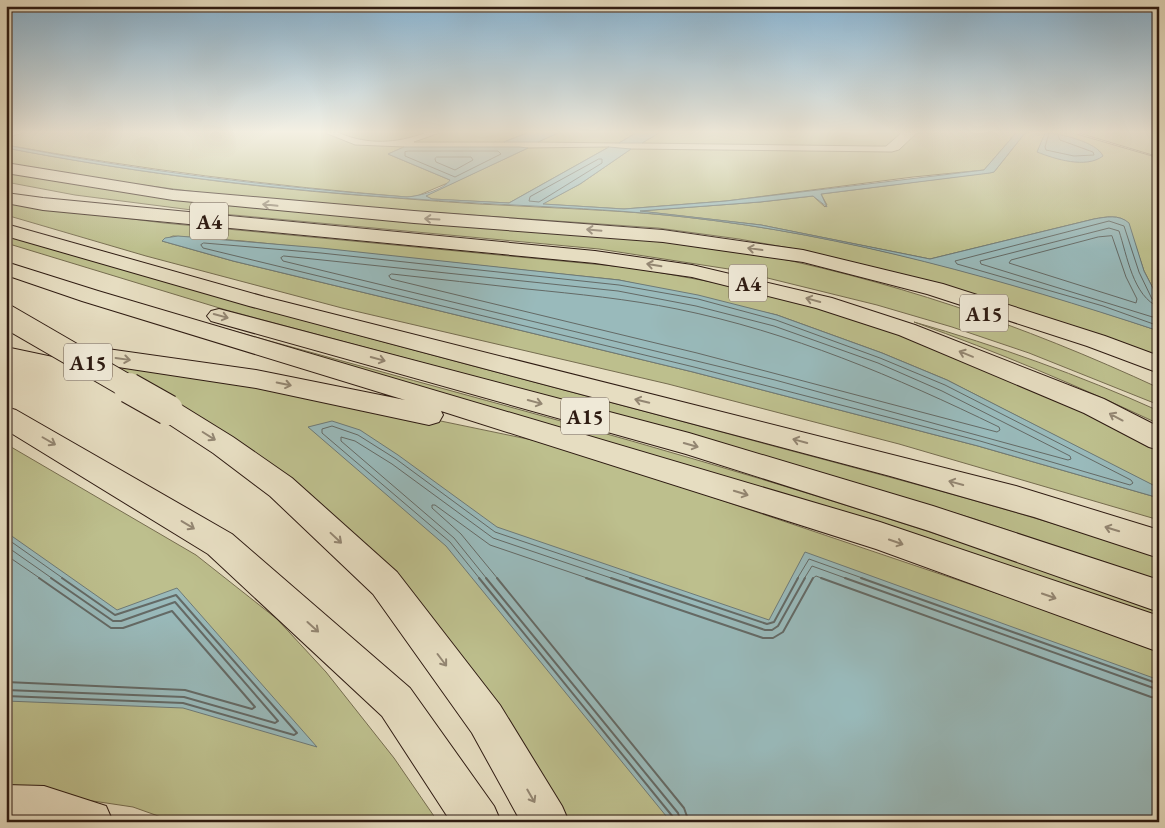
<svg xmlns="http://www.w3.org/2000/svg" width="1165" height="828" font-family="'EB Garamond',serif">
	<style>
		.green { fill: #bdbf8d; stroke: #766d50 }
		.water { fill: #99babb; stroke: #6e7a77 }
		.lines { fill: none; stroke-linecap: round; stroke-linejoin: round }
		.shore-far1 { stroke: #646a66; stroke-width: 1 }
		.shore { stroke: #646a66; stroke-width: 2 }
		.highway-casing { stroke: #2e1b12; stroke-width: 2 }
		.highway { fill: #e6ddc1; fill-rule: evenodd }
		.highway-bridge-far1-casing { stroke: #2e1b12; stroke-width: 25; stroke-linecap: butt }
		.highway-bridge-casing { stroke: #2e1b12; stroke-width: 32; stroke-linecap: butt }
		.highway-bridge-far1 { stroke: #e6ddc1; stroke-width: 23 }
		.highway-bridge { stroke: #e6ddc1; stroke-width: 30 }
		.oneway { stroke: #938672 }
		.labels { text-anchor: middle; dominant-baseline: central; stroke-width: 4; stroke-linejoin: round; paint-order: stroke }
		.shield { fill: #efe9d7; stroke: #68594d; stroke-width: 1 }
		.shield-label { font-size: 21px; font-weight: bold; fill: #2e1b12 }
	</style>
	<rect width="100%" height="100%" fill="#e6ddc1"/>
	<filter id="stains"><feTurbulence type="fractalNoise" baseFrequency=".004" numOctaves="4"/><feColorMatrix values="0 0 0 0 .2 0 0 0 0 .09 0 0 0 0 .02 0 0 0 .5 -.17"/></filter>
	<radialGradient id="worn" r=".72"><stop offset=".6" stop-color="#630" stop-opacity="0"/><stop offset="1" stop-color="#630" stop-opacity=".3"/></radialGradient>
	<g class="green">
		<path d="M23 133H325L355 145 404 147 388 154 450 180V182L417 196 407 197C272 186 139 169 6 145V138Z"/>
		<path d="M340 133H424C396 143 369 145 340 133Z"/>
		<path d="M440 133H527L504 142H414Z"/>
		<path d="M558 133H636L619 143 538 142Z"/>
		<path d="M659 133H901L886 146H875L642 143Z"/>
		<path d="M917 133H1016L984 170 913 177 726 201 624 209 542 204 580 184 631 149 892 152 899 150Z"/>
		<path d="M1025 133H1073L1159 158V300L1144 271 1128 223C1119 214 1106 217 1094 219L930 259 761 225 638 211 760 202 813 196 825 207 827 205 821 194 994 172Z"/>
		<path d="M1079 133H1159V157Z"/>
		<path d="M609 147 509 203 432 199 425 196 528 148Z"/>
		<path d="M6 148C122 170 239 186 356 195 411 199 466 204 520 206 575 209 630 211 685 217 847 235 1005 279 1159 331V359L795 249 739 239 658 228 267 201 96 179 6 163Z"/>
		<path d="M6 171 38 177 739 250C889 279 1021 324 1159 388V405L1029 353 952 327 877 305 735 270 599 249 223 214 75 195 6 182Z"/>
		<path d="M6 203 164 223 635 268 750 289 823 309 902 335 1042 392 1159 447V489L947 380 882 353 777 315 619 280 243 241 173 236 162 241 233 261 693 372 978 446 1159 498V520L899 444 668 384 342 308 146 256 6 215Z"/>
		<path d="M6 234C261 313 520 377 777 447 905 481 1033 515 1159 557V581L975 519 868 487 573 403 226 310 6 243Z"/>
		<path d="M123 299C316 356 511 405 704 462 857 507 1008 557 1159 609V624Z"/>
		<path d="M914 322C998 346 1079 375 1159 411V424C1078 386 998 352 914 322Z"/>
		<path d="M89 363 253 382 561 446 1159 648V822H564L394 576Z"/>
		<path d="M6 444 196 555 277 619 326 672 394 758 438 822H175L133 807 6 788Z"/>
	</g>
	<g class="water">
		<path d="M527 133H558L538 142H504Z"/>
		<path d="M636 133H659L642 143H619Z"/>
		<path d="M1016 133H1025L994 172 990 173 821 194 827 207 813 196 760 202 640 211 761 225 930 259 1094 219C1106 217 1119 214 1129 223L1144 271 1159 300V331C1004 280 847 235 685 217 595 207 505 206 415 199 278 190 141 174 6 148V145C139 171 273 187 407 197 419 196 444 190 450 180L388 154 404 147H519L528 148 426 196 432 199 509 203 609 147 631 149 580 184 543 204 624 209 726 201 984 170Z"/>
		<path d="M1045 133C1059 133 1097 142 1103 156 1086 169 1055 159 1037 152Z"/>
		<path d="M178 236 321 248 619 280 698 295 777 315 882 353 947 380 1155 486 1159 489V498L978 446 693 372 233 261 162 241 165 238Z"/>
		<path d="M332 421 360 430 398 455 497 527 769 620 805 552 1159 680V822H671L446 546 308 427Z"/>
		<path d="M6 532 117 610 177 588 317 747 183 708 6 701Z"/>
	</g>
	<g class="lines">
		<g class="shore-far1">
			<path d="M1049 133 1045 147 1046 150 1074 156 1094 155 1093 152 1060 140 1057 133"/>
			<path d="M409 151H498L501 154 455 177 405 156V152Z"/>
			<path d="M437 157H471L473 160 455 170 436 162 435 159Z"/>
			<path d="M599 159H602V163L539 202 529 201 530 197Z"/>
			<path d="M1112 236 1126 277 1137 299 1136 303 1009 263 1011 260 1098 237Z"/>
			<path d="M204 243 321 253 619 285 698 299 776 320 880 358 945 385 1131 480 1133 483 1130 485 980 441 694 367 203 248 201 245Z"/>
			<path d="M284 256 618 291 696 306 774 326 878 363 942 391 1070 456 1071 459 1068 460 775 380 283 261 281 258Z"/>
			<path d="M392 274C437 279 482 284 527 289 577 294 628 299 677 309 790 332 896 377 999 427L1000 430 997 432 697 353 391 279 389 276Z"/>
			<path d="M1159 301 1152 299 1139 272 1124 226 1109 221 955 261 957 264 1103 306 1159 326"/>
			<path d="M1159 307C1133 297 1127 255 1119 231L1109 228 980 261 981 264 1159 319"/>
			<path d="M6 538 64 579"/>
			<path d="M6 546 53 579"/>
			<path d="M6 555 41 579"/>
			<path d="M480 579 450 542 322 433V429L332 426 358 435 396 459 495 532 634 579"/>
			<path d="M487 579 454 538 341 441V437L355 441 392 464 493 538 614 579"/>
			<path d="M498 579 461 534 432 508V505H435L490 545 590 579"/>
			<path d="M797 579 809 559 865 579"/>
			<path d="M804 579 812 566 848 579"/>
			<path d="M812 579 816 576 824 579"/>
		</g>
		<g class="shore">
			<path d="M479 578 673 817 675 822"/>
			<path d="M486 578 678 813 681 822"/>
			<path d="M497 578 684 808 689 822"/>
			<path d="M586 578 763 638H773L783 632 813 578"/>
			<path d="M611 578 765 630H772L778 626 805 578"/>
			<path d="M630 578 767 624 774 622 798 578"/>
			<path d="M821 578 1151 697 1159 698"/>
			<path d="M845 578 1159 690"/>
			<path d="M861 578 1159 684"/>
			<path d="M6 682 185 690 252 709 255 707 172 611 123 628H111L39 578"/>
			<path d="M6 690 184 697 275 723 278 721 175 602 121 621H113L51 578"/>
			<path d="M6 696 183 703 294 735 297 733 176 595 115 615 62 578"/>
		</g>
		<g class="highway-casing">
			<g id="highway">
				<path d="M6 163 173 190 414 211 663 230 803 250 943 284 1105 336 1159 356V373L1087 346 927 294 803 262 663 242 414 223 173 200 6 173Z"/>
				<path d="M6 193 43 198 595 251 692 265 832 298 915 325 1104 399 1159 427V450L1149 447 1084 413 899 335 816 308 692 277 595 263 43 210 6 203Z"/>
				<path d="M6 224 265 297 1016 486 1159 530V558L1034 517 890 476 249 306 6 236Z"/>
				<path d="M6 262 98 291 880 522 1159 616V652L876 549 441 411 443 415 439 422 429 425 256 388 72 360 6 346V331L72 344 256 370 405 400 82 301 6 275Z"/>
				<path d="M219 309 689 433 933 506 1159 580V612L929 531 686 454 211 321 207 316 211 311Z"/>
				<path d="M168 400 178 403 233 437 292 478 397 572 500 705 562 806 569 822H521L472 733 373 594 270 496 213 453 158 417 154 410 158 403Z"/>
				<path d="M6 407 16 410 232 534 410 688 494 806 501 822H451L382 716 208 554 6 430Z"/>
				<path d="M6 785 44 786 106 806 113 822H6Z"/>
			</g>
		</g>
		<use href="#highway" class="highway"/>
		<g class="highway-bridge-far1-casing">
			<path id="highway-bridge-far1" d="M6 316 132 389"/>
		</g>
		<g class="highway-bridge-casing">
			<path id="highway-bridge" d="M129 388 168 410"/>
		</g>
		<use href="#highway-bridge-far1" class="highway-bridge-far1"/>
		<use href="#highway-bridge" class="highway-bridge"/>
	</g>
	<defs><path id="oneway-shaft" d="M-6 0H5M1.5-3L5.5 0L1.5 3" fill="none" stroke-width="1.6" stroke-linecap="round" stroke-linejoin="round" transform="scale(1.25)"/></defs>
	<g class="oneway">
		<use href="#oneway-shaft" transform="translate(270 205) rotate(-174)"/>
		<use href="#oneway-shaft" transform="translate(432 219) rotate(-177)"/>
		<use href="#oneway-shaft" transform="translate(594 230) rotate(-175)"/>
		<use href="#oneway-shaft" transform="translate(755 249) rotate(-172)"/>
		<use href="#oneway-shaft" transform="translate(654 265) rotate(-171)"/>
		<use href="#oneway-shaft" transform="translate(813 300) rotate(-165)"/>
		<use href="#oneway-shaft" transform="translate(221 316) rotate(15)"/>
		<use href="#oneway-shaft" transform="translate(966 354) rotate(-158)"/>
		<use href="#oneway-shaft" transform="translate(123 359) rotate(8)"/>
		<use href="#oneway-shaft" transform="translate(378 359) rotate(15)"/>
		<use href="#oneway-shaft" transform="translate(284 384) rotate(12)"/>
		<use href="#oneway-shaft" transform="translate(642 401) rotate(-166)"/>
		<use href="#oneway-shaft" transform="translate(535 402) rotate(15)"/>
		<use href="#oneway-shaft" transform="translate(1116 417) rotate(-152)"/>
		<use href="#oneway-shaft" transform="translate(209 436) rotate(32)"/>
		<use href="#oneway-shaft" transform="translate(49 441) rotate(30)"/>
		<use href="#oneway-shaft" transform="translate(800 441) rotate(-165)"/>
		<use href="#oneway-shaft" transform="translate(691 445) rotate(16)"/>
		<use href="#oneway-shaft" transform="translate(956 483) rotate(-165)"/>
		<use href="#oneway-shaft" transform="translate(741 493) rotate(17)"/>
		<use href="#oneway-shaft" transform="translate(188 525) rotate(31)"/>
		<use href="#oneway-shaft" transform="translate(1112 529) rotate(-163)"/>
		<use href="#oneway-shaft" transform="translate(336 538) rotate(43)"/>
		<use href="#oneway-shaft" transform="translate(896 542) rotate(19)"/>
		<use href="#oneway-shaft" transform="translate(1049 596) rotate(19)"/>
		<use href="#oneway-shaft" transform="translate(313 627) rotate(42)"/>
		<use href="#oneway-shaft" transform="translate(442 660) rotate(53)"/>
		<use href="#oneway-shaft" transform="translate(531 796) rotate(60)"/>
	</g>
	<linearGradient id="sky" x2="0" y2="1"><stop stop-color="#88b6d6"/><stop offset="0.53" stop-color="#f4f0e3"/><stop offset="1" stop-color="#f4f0e3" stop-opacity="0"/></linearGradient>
	<rect width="1165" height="249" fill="url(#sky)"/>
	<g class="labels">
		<g class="shield">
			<rect x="190" y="202.5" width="38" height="37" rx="4"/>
			<rect x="729" y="264.5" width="38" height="37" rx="4"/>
			<rect x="960" y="294.5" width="48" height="37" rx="4"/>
			<rect x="64" y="343.5" width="48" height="37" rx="4"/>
			<rect x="561" y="397.5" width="48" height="37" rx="4"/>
		</g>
		<g class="shield-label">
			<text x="209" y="221">A4</text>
			<text x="748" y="283">A4</text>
			<text x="984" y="313">A15</text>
			<text x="88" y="362">A15</text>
			<text x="585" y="416">A15</text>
		</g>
	</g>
	<rect width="1165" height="828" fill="none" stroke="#e6ddc1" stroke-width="25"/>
	<rect x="8" y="8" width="1150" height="813" fill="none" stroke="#2e1b12" stroke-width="2.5"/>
	<rect x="12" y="12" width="1140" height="803" fill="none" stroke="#2e1b12"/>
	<rect width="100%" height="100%" filter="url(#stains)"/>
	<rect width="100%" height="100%" fill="url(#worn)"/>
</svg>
